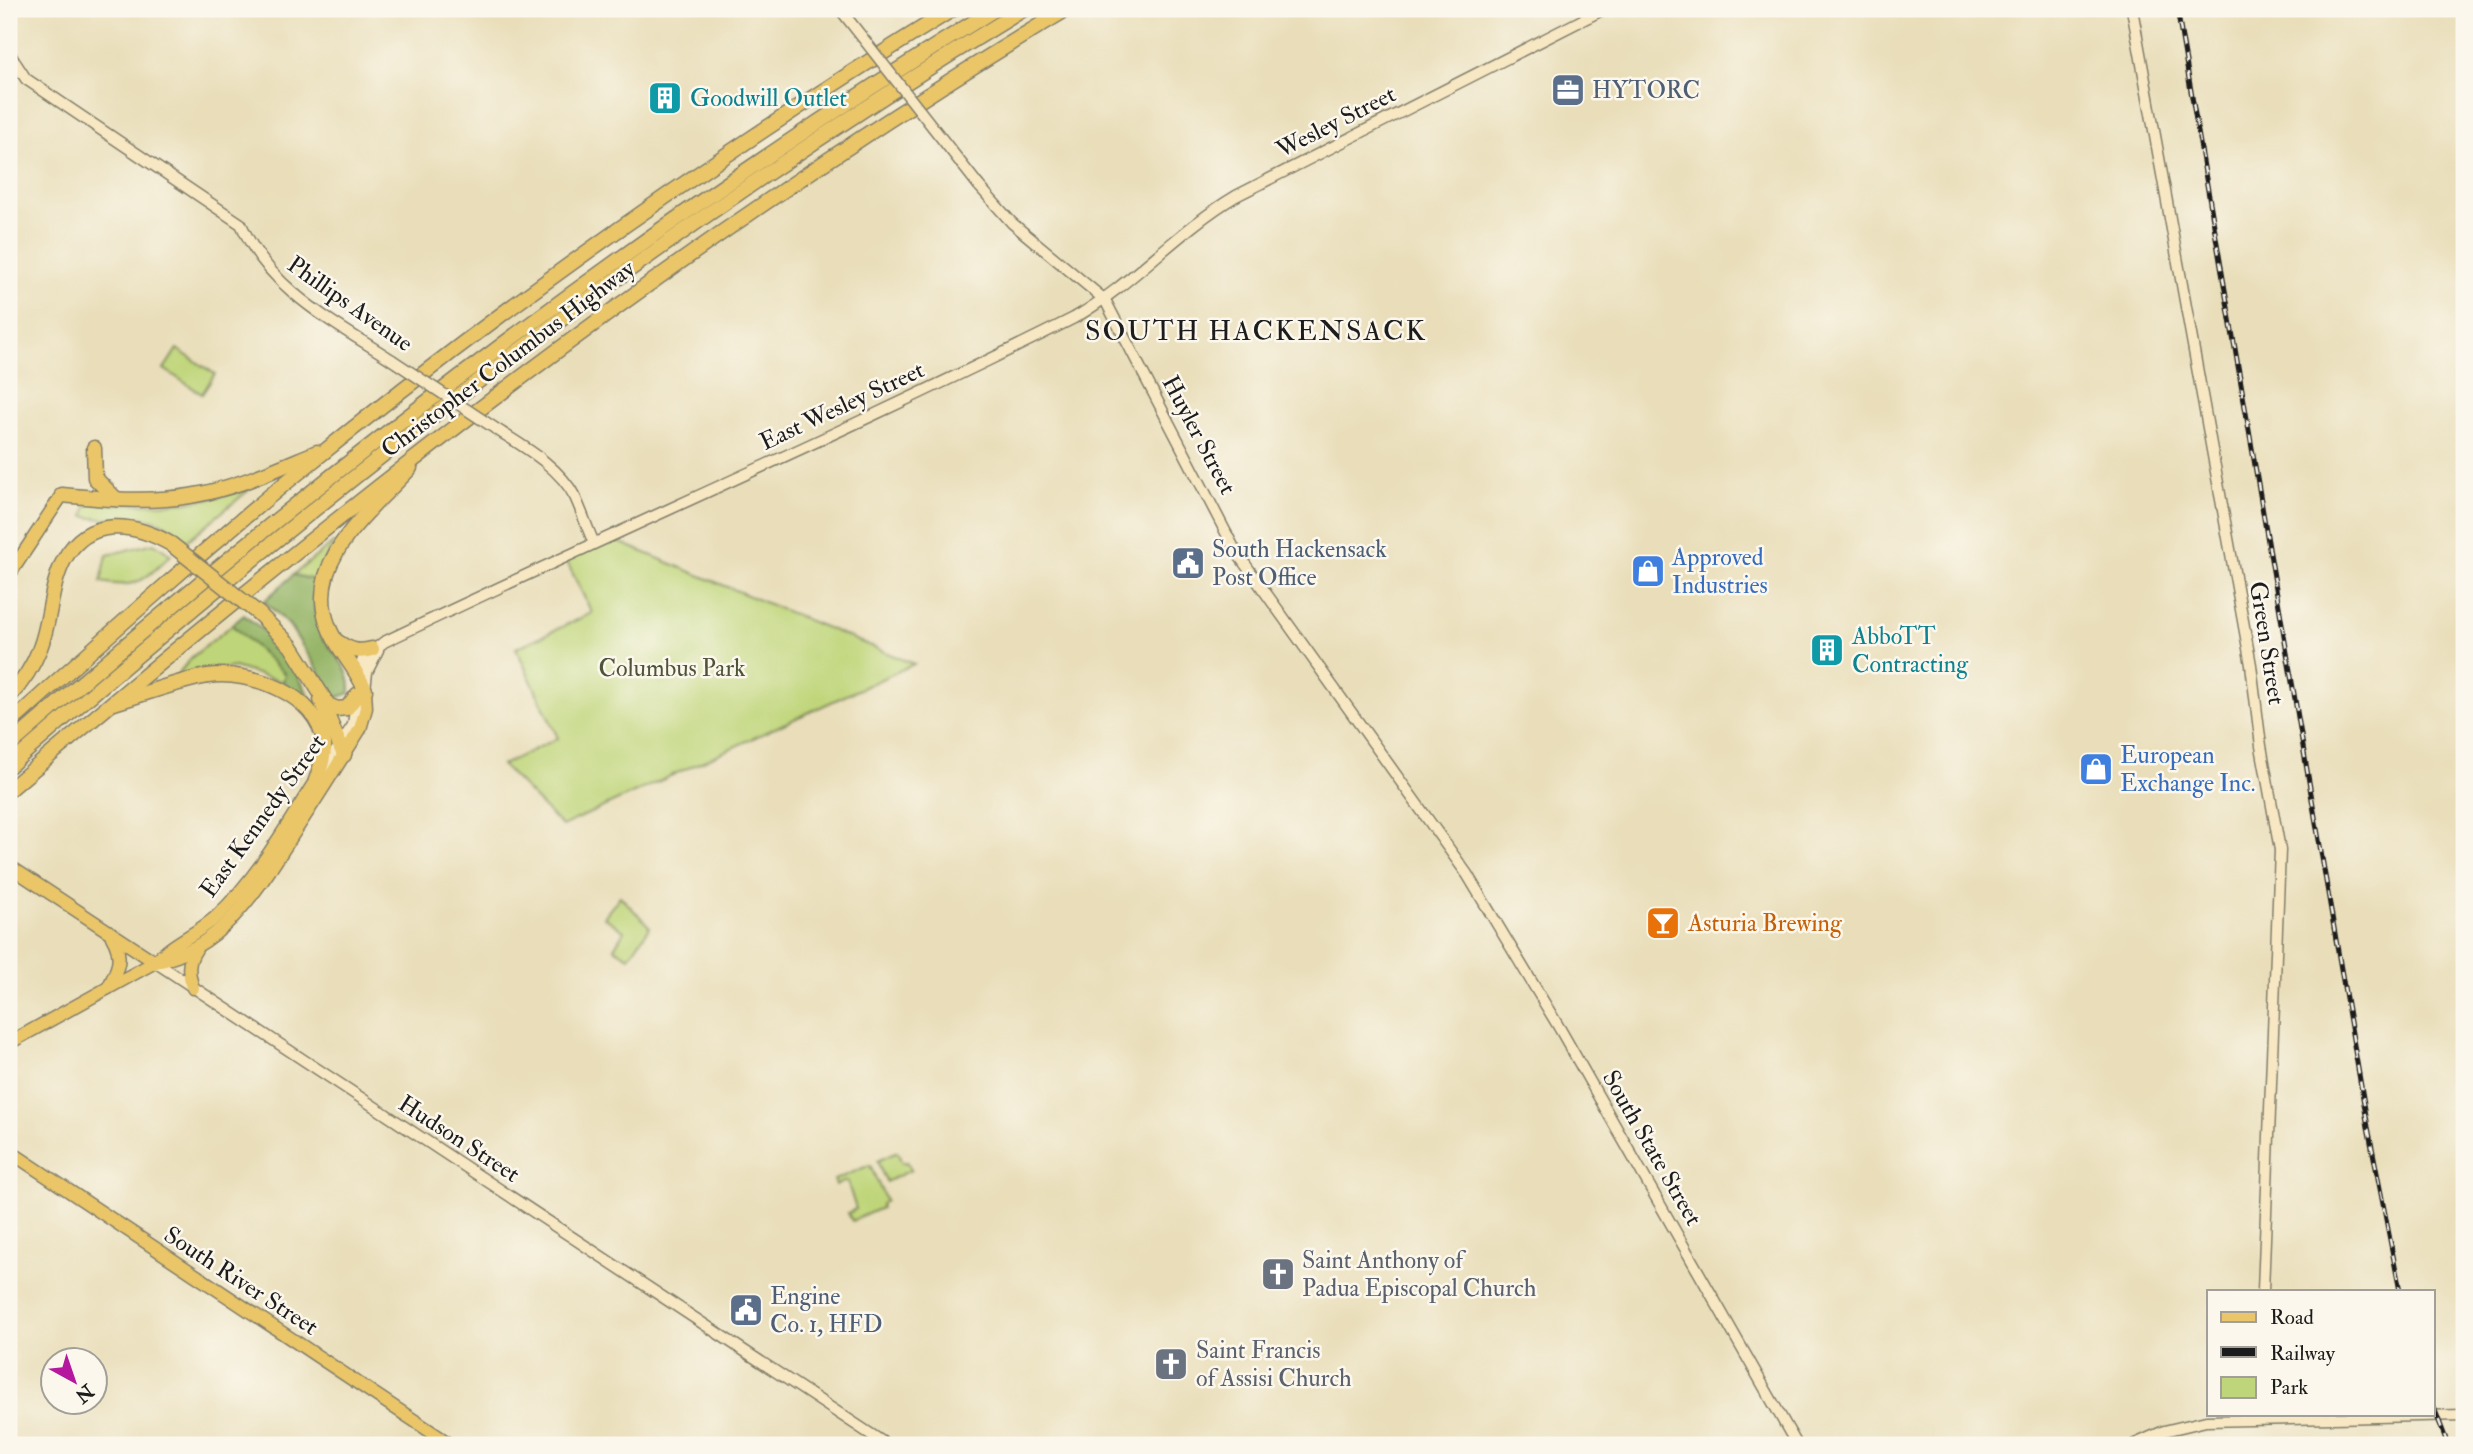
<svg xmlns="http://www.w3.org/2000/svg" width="2473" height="1454" font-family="'IM FELL Double Pica',serif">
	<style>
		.green { fill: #bfd579; stroke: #6e784a; stroke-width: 2 }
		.forest { fill: #97b669; stroke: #5a6942; stroke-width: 2 }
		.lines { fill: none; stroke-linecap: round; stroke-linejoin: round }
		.secondary-casing { stroke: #827d6a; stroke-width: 13 }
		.primary-casing { stroke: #827d6a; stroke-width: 15 }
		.highway-casing { stroke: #827d6a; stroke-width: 17 }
		.secondary { stroke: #f7e8c3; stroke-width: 10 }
		.primary { stroke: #eac669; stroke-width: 12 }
		.highway { stroke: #eac669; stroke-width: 14 }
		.rail-casing { stroke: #1c1c1c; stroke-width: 5 }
		.rail { stroke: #fbf7ec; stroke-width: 2.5; stroke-dasharray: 8; stroke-linecap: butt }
		.secondary-bridge-casing { stroke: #827d6a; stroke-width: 13; stroke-linecap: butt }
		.highway-bridge-casing { stroke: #827d6a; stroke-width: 17; stroke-linecap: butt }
		.secondary-bridge { stroke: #f7e8c3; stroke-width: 10 }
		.highway-bridge { stroke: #eac669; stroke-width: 14 }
		.labels { text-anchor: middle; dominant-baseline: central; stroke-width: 5; stroke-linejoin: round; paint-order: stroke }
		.service-label { font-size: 24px; fill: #4e5e75; stroke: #fbf7ec; text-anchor: start }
		.culture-label { font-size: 24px; fill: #0d838f; stroke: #fbf7ec; text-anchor: start }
		.street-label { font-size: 24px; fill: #1c1c1c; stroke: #fbf7ec }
		.shop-label { font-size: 24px; fill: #366cbe; stroke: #fbf7ec; text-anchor: start }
		.park-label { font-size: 24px; fill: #4d5438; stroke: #fbf7ec }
		.food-label { font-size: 24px; fill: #c56008; stroke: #fbf7ec; text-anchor: start }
		.worship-label { font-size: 24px; fill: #5b616d; stroke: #fbf7ec; text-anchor: start }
		.quarter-label { font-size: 28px; letter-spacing: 2px; fill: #1c1c1c; stroke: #fbf7ec }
	</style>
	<rect width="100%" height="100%" fill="#fbf7ec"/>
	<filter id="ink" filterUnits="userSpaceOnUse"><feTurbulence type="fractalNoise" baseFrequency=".0143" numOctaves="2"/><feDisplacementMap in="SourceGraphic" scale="14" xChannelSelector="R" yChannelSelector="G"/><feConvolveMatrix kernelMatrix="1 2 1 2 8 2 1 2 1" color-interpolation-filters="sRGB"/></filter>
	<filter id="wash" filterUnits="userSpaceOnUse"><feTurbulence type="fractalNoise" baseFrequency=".00686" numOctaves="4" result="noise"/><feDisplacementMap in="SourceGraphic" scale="28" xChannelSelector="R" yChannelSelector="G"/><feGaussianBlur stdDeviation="1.57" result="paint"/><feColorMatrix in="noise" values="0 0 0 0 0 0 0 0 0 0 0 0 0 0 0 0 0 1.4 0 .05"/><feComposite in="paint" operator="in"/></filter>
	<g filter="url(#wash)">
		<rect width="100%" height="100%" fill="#e9deb9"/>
		<g class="green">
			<path d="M177 349 215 374 202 394 164 369Z"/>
			<path d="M250 489 187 541C179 535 170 526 160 522 136 511 109 524 84 516L87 503C150 505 188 507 250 489Z"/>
			<path d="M609 538 914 664 562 826 502 765 558 738 516 648 592 613 565 558Z"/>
			<path d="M334 542 315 580 293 575Z"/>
			<path d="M154 543 171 555C145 579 138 590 101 582L107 555Z"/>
			<path d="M232 625 286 674 283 682 234 667 173 680 192 657Z"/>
			<path d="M620 896 650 927 629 957 614 948 624 931 604 917Z"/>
			<path d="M897 1152 902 1163 907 1162 911 1170 886 1182 877 1161Z"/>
			<path d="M870 1165 886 1201 881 1204V1208L852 1221 848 1213 856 1209 847 1181 836 1185 834 1180Z"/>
		</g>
		<g class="forest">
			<path d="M293 575 315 580C313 599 313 618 322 635 334 656 352 667 350 693L336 698 289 625 264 601Z"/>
			<path d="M244 615 281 645 318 712 283 682 285 674 232 625Z"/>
		</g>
	</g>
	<g filter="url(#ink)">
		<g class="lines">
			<g class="secondary-casing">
				<g id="secondary">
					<path d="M2132 9 2251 665 2261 746 2280 850 2263 1291"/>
					<path d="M9 53 26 79 241 224C270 291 334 322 392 360"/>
					<path d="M979 186 1012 223 1105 300 1235 550 1467 874 1560 1029 1797 1445"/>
					<path d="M496 429C524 447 559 466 575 497 582 512 587 528 594 543"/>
					<path d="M357 677 363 659 384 642C613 532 847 432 1074 318 1133 284 1177 231 1236 196L1604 9"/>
					<path d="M365 690 367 672 378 650"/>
					<path d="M320 775 353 725 357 693"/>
					<path d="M155 962 887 1445"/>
					<path d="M2133 1445 2164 1431 2206 1421 2464 1415"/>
				</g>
			</g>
			<g class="primary-casing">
				<g id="primary">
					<path d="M9 575 62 495"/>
					<path d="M9 866 155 962"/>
					<path d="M155 962C226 949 263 880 299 825 320 793 340 761 360 729L366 708 365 690"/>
					<path d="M108 988C118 969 124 957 112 937"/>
					<path d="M193 988C188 973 187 962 196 949"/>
					<path d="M9 1043 155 962C172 943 197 934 216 917 257 879 286 827 316 780"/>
					<path d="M9 1151 451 1445"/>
				</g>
			</g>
			<g class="highway-casing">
				<g id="highway">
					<path d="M94 448 95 478 116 499"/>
					<path d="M62 495C104 499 148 503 190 496 234 489 276 469 317 452"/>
					<path d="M259 614 291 646 328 705 337 709 347 708 357 695"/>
					<path d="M338 642C350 650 358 653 372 649"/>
					<path d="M365 690C356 666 336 649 328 625 304 560 371 511 410 468"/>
					<path d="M9 697C22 683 33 666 40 648 51 620 50 586 64 560 88 515 135 523 171 544"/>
					<path d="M321 700 344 755"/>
					<path d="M114 703C145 694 177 681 208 676 250 670 318 694 324 743 325 756 320 769 316 780"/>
					<path d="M9 724C101 642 192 560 288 481 498 309 722 151 953 9"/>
					<path d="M9 746C318 474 645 225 995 9"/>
					<path d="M9 766C327 487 661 228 1024 9"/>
					<path d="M9 790C345 504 687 236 1067 9"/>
				</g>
			</g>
			<use href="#secondary" class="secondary"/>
			<use href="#primary" class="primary"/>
			<use href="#highway" class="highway"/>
			<g class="rail-casing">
				<g id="rail">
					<path d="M2177 9 2368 1127 2400 1291"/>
					<path d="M2433 1405 2448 1445"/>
				</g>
			</g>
			<use href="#rail" class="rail"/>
			<g class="secondary-bridge-casing">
				<g id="secondary-bridge">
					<path d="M840 9 979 186"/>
					<path d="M392 360 496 429"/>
				</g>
			</g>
			<g class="highway-bridge-casing">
				<path id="highway-bridge" d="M171 544 259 614"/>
			</g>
			<use href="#secondary-bridge" class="secondary-bridge"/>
			<use href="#highway-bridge" class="highway-bridge"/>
		</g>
	</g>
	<defs>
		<g id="office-square" transform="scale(1.75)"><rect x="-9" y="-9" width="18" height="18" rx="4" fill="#5c6f8a" stroke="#fbf7ec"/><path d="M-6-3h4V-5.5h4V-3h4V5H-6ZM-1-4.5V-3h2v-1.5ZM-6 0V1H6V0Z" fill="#fff"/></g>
		<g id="building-square" transform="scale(1.75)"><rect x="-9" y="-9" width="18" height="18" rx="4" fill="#0f9aa8" stroke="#fbf7ec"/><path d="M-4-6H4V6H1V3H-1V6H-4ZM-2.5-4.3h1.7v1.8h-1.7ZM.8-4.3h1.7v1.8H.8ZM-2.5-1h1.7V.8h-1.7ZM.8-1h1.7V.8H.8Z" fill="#fff"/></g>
		<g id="civic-square" transform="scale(1.75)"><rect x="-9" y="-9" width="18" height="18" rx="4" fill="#5c6f8a" stroke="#fbf7ec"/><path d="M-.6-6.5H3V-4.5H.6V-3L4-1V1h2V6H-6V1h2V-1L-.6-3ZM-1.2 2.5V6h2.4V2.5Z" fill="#fff"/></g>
		<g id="shop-square" transform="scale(1.75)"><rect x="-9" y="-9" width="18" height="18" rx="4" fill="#3f7fe0" stroke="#fbf7ec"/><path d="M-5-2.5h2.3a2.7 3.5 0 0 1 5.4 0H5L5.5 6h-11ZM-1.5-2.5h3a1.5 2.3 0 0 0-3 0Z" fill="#fff"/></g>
		<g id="bar-square" transform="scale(1.75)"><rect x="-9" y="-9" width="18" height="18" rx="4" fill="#e8710a" stroke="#fbf7ec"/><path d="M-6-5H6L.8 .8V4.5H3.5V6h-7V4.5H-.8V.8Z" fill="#fff"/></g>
		<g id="church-square" transform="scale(1.75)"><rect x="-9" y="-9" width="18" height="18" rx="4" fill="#6b7280" stroke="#fbf7ec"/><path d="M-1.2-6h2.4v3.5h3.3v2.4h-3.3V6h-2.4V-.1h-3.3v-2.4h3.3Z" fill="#fff"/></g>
	</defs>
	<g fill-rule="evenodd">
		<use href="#office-square" x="1568" y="90"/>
		<use href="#building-square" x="665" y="98"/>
		<use href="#civic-square" x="1188" y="563"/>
		<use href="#shop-square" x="1648" y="571"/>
		<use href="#building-square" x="1827" y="650"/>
		<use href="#shop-square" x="2096" y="769"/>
		<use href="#bar-square" x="1663" y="923"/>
		<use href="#church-square" x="1278" y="1274"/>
		<use href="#civic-square" x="746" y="1310"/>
		<use href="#church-square" x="1171" y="1364"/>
	</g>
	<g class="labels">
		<g class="service-label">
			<text x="1592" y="90">HYTORC</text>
			<text x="1212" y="549">South Hackensack<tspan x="1212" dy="28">Post Office</tspan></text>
			<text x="770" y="1296">Engine<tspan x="770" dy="28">Co. 1, HFD</tspan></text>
		</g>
		<g class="culture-label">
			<text x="690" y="98">Goodwill Outlet</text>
			<text x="1852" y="636">AbboTT<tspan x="1852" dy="28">Contracting</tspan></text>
		</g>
		<g class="street-label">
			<text transform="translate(1336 122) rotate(-27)">Wesley Street</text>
			<text transform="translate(350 304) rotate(35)">Phillips Avenue</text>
			<text transform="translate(508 359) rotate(-37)">Christopher Columbus Highway</text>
			<text transform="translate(842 406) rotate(-25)">East Wesley Street</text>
			<text transform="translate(1199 435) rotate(62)">Huyler Street</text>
			<text transform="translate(2267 643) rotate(81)">Green Street</text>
			<text transform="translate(263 816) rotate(-54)">East Kennedy Street</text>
			<text transform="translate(459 1139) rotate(33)">Hudson Street</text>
			<text transform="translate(1652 1148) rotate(60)">South State Street</text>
			<text transform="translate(241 1281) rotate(33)">South River Street</text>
		</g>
		<g class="shop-label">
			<text x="1672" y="557">Approved<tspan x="1672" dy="28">Industries</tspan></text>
			<text x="2120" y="755">European<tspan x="2120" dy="28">Exchange Inc.</tspan></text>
		</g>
		<g class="park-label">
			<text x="672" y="668">Columbus Park</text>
		</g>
		<g class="food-label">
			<text x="1688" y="923">Asturia Brewing</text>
		</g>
		<g class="worship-label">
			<text x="1302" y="1260">Saint Anthony of<tspan x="1302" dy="28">Padua Episcopal Church</tspan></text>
			<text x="1196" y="1350">Saint Francis<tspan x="1196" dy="28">of Assisi Church</tspan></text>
		</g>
		<g class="quarter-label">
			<text x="1256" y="331">SOUTH HACKENSACK</text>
		</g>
	</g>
	<rect width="2473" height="1454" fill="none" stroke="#fbf7ec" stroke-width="35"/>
	<rect x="2207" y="1290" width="228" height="126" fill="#fbf7ec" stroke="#a29f99" stroke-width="2"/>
	<rect x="2221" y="1312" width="35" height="10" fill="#eac669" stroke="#a29f99" stroke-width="2"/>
	<text x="2270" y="1324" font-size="21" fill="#1c1c1c">Road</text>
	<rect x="2221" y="1347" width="35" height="10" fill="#1c1c1c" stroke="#a29f99" stroke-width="2"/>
	<text x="2270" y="1360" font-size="21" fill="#1c1c1c">Railway</text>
	<rect x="2221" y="1377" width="35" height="21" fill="#bfd579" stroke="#a29f99" stroke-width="2"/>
	<text x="2270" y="1394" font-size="21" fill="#1c1c1c">Park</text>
	<g transform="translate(74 1381) rotate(140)"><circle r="33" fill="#fbf7ec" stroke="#a29f99" stroke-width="2"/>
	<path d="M0-5L12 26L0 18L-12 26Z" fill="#b5179e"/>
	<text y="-10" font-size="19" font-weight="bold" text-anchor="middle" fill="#1c1c1c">N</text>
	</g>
</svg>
